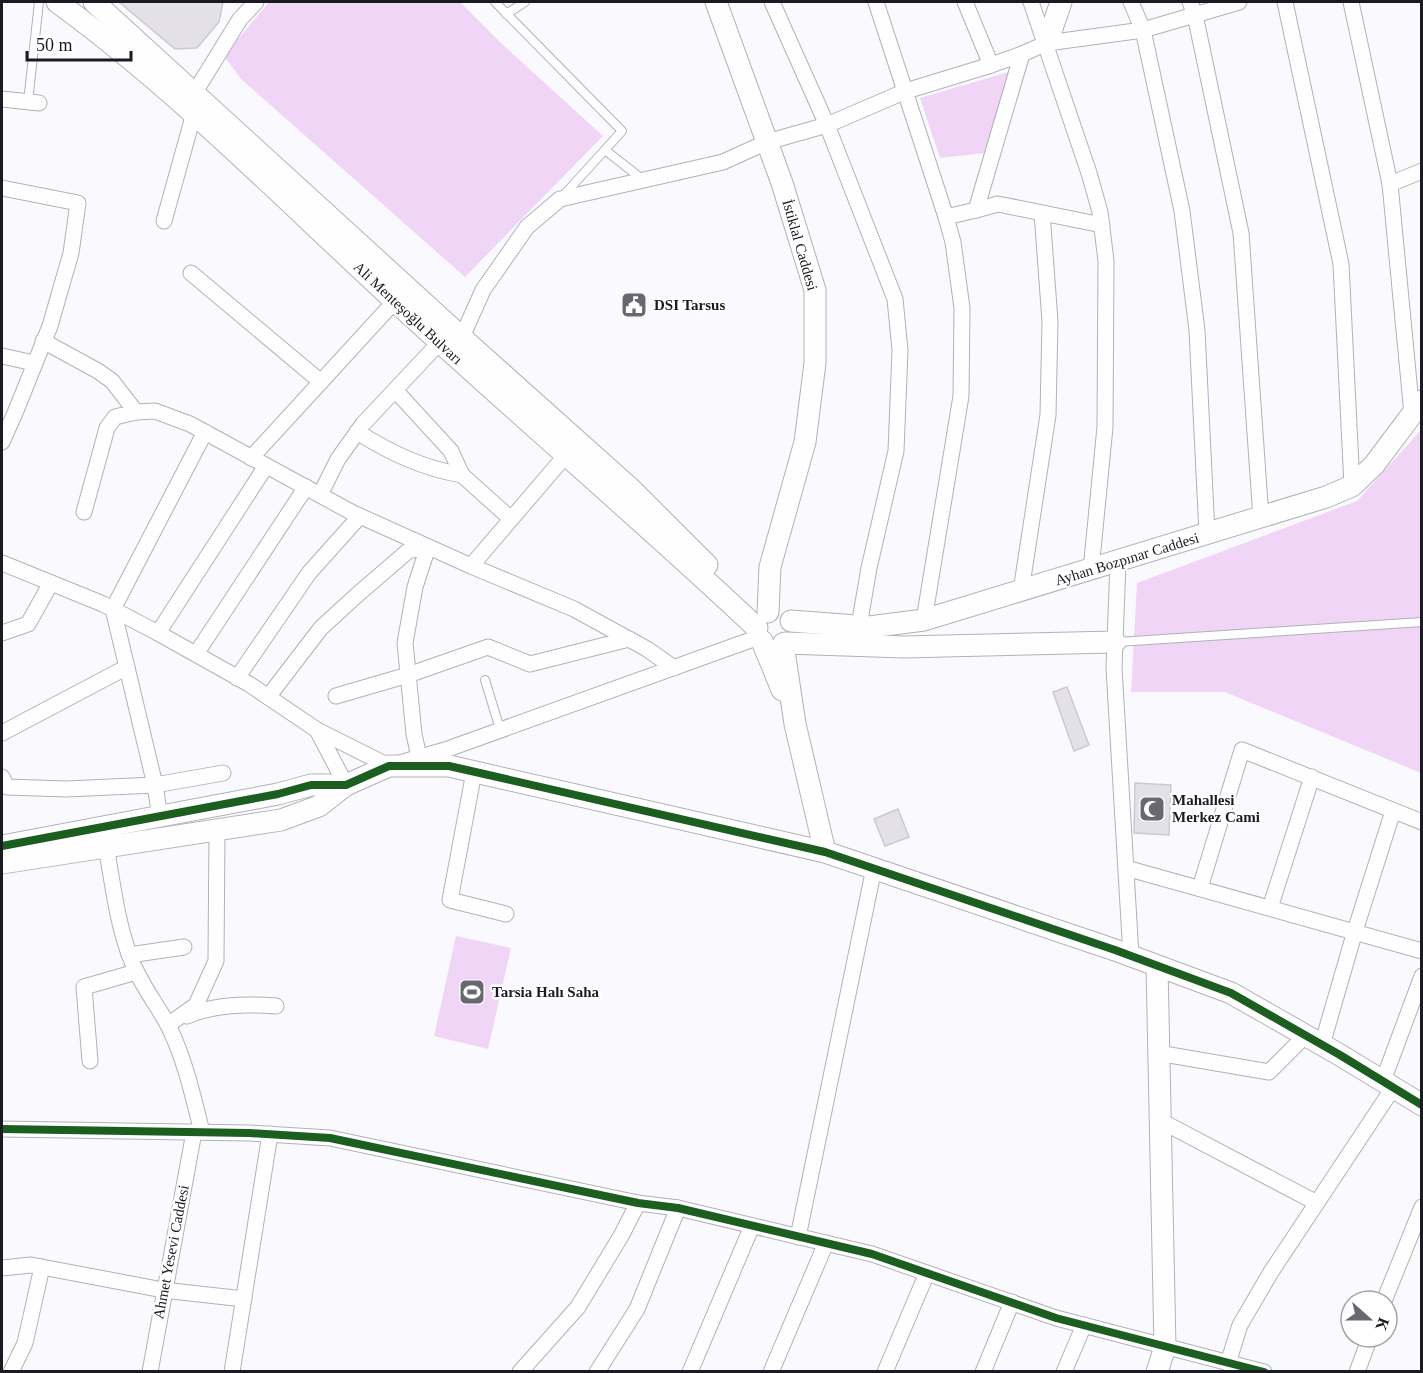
<svg xmlns="http://www.w3.org/2000/svg" width="1423" height="1373" font-family="'Times New Roman',serif">
	<style>
		.green { fill: #f0d5f7 }
		.building { fill: #e3e0e9; stroke: #cccad0; stroke-width: 1.5 }
		.lines { fill: none; stroke-linecap: round; stroke-linejoin: round }
		.lane-casing { stroke: #b1b2b8; stroke-width: 10 }
		.street-casing { stroke: #b1b2b8; stroke-width: 17 }
		.secondary-casing { stroke: #b1b2b8; stroke-width: 23 }
		.lane { stroke: #fefeff; stroke-width: 8 }
		.street { stroke: #fefeff; stroke-width: 15 }
		.secondary { stroke: #fefeff; stroke-width: 21 }
		.cycleway-casing { stroke: #fff; stroke-width: 11 }
		.cycleway { stroke: #1b5e20; stroke-width: 8 }
		.labels { text-anchor: middle; dominant-baseline: central; stroke-width: 5; stroke-linejoin: round; paint-order: stroke }
		.street-label { font-size: 15px; fill: #1a1a23; stroke: #fff }
		.poi-label { font-size: 15px; font-weight: bold; fill: #1a1a23; stroke: #fff; text-anchor: start }
	</style>
	<rect width="100%" height="100%" fill="#fafafe"/>
	<g class="green">
		<path d="M269 2H460L501 43 603 136 465 277 241 79 224 56Z"/>
		<path d="M1012 71 985 153 940 158 920 98Z"/>
		<path d="M1421 430V773L1225 692H1131L1137 583 1357 501Z"/>
		<path d="M456 936 511 948 488 1049 434 1036Z"/>
	</g>
	<g class="building">
		<path d="M119 2H223L219 22 197 48 175 49Z"/>
		<path d="M1067 687 1089 745 1074 751 1053 692Z"/>
		<path d="M1135 783 1171 785 1169 835 1134 833Z"/>
		<path d="M898 809 909 837 885 846 874 819Z"/>
	</g>
	<g class="lines">
		<g class="lane-casing">
			<g id="lane">
				<path d="M495 2 622 131 563 196"/>
				<path d="M506 14 525 2"/>
				<path d="M28 102 39 2"/>
				<path d="M605 150 642 179"/>
				<path d="M1118 642 1422 622"/>
				<path d="M485 680 500 729"/>
			</g>
		</g>
		<g class="street-casing">
			<g id="street">
				<path d="M772 2 827 125 895 299 900 350 896 451 869 568 859 626"/>
				<path d="M876 2 946 217 953 242 962 308 961 396 924 620"/>
				<path d="M965 2 991 65"/>
				<path d="M1031 2 1089 173 1100 212 1106 261 1105 427 1091 570"/>
				<path d="M1131 2 1143 30 1182 211 1197 330 1207 534"/>
				<path d="M1190 2 1195 15 1241 233 1261 518"/>
				<path d="M1285 2 1341 264 1352 486"/>
				<path d="M1351 2 1390 184 1412 414"/>
				<path d="M195 92 240 19 256 2"/>
				<path d="M2 99 39 103"/>
				<path d="M1390 184 1422 171"/>
				<path d="M2 188 78 203 71 253 50 326 15 413 2 442"/>
				<path d="M976 210 998 204 1102 225"/>
				<path d="M946 217 976 210 1022 54"/>
				<path d="M164 221 194 113"/>
				<path d="M191 273 321 382"/>
				<path d="M43 341 98 371 112 381 136 412"/>
				<path d="M2 356 34 363"/>
				<path d="M395 390 451 451 462 475 511 519"/>
				<path d="M357 432C391 453 422 468 462 475"/>
				<path d="M251 458 395 301"/>
				<path d="M320 495 338 459 363 424 440 342 462 337 483 290 527 227 560 199 723 162 767 142 827 125 906 91 991 65 1022 54 1047 43 1143 30 1239 2"/>
				<path d="M84 512 107 428 115 417 136 412 155 411 190 424 353 513 471 566 574 609 647 649 674 668"/>
				<path d="M1118 562 1114 668 1131 956"/>
				<path d="M2 563 103 604 158 633 249 684 317 730 389 766 445 750 759 637"/>
				<path d="M471 566 566 455"/>
				<path d="M1021 591 1048 415 1050 321 1042 213"/>
				<path d="M2 633 28 624 51 583"/>
				<path d="M158 633 266 466"/>
				<path d="M196 654 306 487"/>
				<path d="M237 678 309 573 360 516"/>
				<path d="M336 696 408 675 488 647 530 664 629 639"/>
				<path d="M268 697 321 628 357 595 408 551 428 547 415 587 405 643 414 734 419 757"/>
				<path d="M317 730 346 785"/>
				<path d="M2 733 127 667"/>
				<path d="M474 772 450 900 506 914"/>
				<path d="M2 777 7 787 66 789 155 785 223 773"/>
				<path d="M160 817 155 785 113 609 205 432"/>
				<path d="M106 847C113 884 117 924 131 959 140 984 157 1004 169 1027 185 1060 193 1096 202 1132"/>
				<path d="M1126 868 1422 951"/>
				<path d="M1200 888 1242 750 1422 822"/>
				<path d="M1270 908 1312 777"/>
				<path d="M129 955 184 947"/>
				<path d="M187 1016C215 1004 246 1004 276 1006"/>
				<path d="M168 1025 196 1005 216 961 217 830"/>
				<path d="M1322 1045 1355 931 1393 811"/>
				<path d="M1158 1053 1269 1072 1305 1036"/>
				<path d="M90 1061 84 987 136 972"/>
				<path d="M1383 1081 1422 976"/>
				<path d="M1159 1120 1317 1203"/>
				<path d="M2 1129 249 1133 330 1138 638 1203 678 1208 872 1254 1056 1318 1264 1372"/>
				<path d="M798 1237 874 868"/>
				<path d="M2 1268 31 1265 163 1290 244 1299"/>
				<path d="M1384 1301 1422 1207"/>
				<path d="M1228 1363 1240 1325 1271 1272 1393 1088"/>
				<path d="M11 1372 25 1343 42 1267"/>
				<path d="M150 1372 194 1132"/>
				<path d="M232 1372 270 1134"/>
				<path d="M520 1372 578 1307 621 1236 638 1203"/>
				<path d="M597 1372 637 1309 678 1208"/>
				<path d="M690 1372 752 1226"/>
				<path d="M771 1372 826 1243"/>
				<path d="M885 1372 927 1273"/>
				<path d="M983 1372 1012 1302"/>
				<path d="M1064 1372 1084 1325"/>
				<path d="M1357 1372 1370 1337"/>
			</g>
		</g>
		<g class="secondary-casing">
			<g id="secondary">
				<path d="M57 2C179 91 285 200 396 302 515 412 639 517 757 628"/>
				<path d="M94 2 470 345 630 488 707 565"/>
				<path d="M716 2 782 183 815 290V363L805 442 770 567 768 612"/>
				<path d="M1047 43 1061 2"/>
				<path d="M791 621 869 627 924 620 1326 497 1352 486 1374 465 1422 401"/>
				<path d="M762 641 782 690"/>
				<path d="M785 643 904 647 1115 642"/>
				<path d="M783 644 795 724 825 852"/>
				<path d="M2 846 278 794 311 785H346L389 766H449L825 852 1115 950 1231 993 1340 1055 1422 1105"/>
				<path d="M2 863 281 820 319 806 346 785"/>
				<path d="M1157 966 1165 1347 1157 1372"/>
			</g>
		</g>
		<use href="#lane" class="lane"/>
		<use href="#street" class="street"/>
		<use href="#secondary" class="secondary"/>
		<g class="cycleway-casing">
			<g id="cycleway">
				<path d="M2 846 278 794 311 785H346L389 766H449L825 852 1115 950 1231 993 1340 1055 1422 1105"/>
				<path d="M2 1129 249 1133 330 1138 638 1203 678 1208 872 1254 1056 1318 1264 1372"/>
			</g>
		</g>
		<use href="#cycleway" class="cycleway"/>
	</g>
	<defs>
		<g id="civic-square" transform="scale(1.35)"><rect x="-9" y="-9" width="18" height="18" rx="4" fill="#686870" stroke="#fff"/><path d="M-.6-6.5H3V-4.5H.6V-3L4-1V1h2V6H-6V1h2V-1L-.6-3ZM-1.2 2.5V6h2.4V2.5Z" fill="#fff"/></g>
		<g id="mosque-square" transform="scale(1.35)"><rect x="-9" y="-9" width="18" height="18" rx="4" fill="#686870" stroke="#fff"/><path d="M3.5-4.9A6 6 0 1 0 3.5 4.9A5 5 0 1 1 3.5-4.9Z" fill="#fff"/></g>
		<g id="stadium-square" transform="scale(1.35)"><rect x="-9" y="-9" width="18" height="18" rx="4" fill="#686870" stroke="#fff"/><path d="M0-5a6.5 5 0 1 0 0 10a6.5 5 0 1 0 0-10ZM-3.5-1.8h7v3.6h-7Z" fill="#fff"/></g>
	</defs>
	<g fill-rule="evenodd">
		<use href="#civic-square" x="634" y="305"/>
		<use href="#mosque-square" x="1152" y="809"/>
		<use href="#stadium-square" x="472" y="992"/>
	</g>
	<g class="labels">
		<g class="street-label">
			<text transform="translate(800 245) rotate(74)">İstiklal Caddesi</text>
			<text transform="translate(408 313) rotate(43)">Ali Menteşoğlu Bulvarı</text>
			<text transform="translate(1127 559) rotate(-17)">Ayhan Bozpınar Caddesi</text>
			<text transform="translate(171 1252) rotate(-79)">Ahmet Yesevi Caddesi</text>
		</g>
		<g class="poi-label">
			<text x="654" y="305">DSI Tarsus</text>
			<text x="1172" y="800">Mahallesi<tspan x="1172" dy="17">Merkez Cami</tspan></text>
			<text x="492" y="992">Tarsia Halı Saha</text>
		</g>
	</g>
	<rect width="1423" height="1373" fill="none" stroke="#1a1a23" stroke-width="6"/>
	<g transform="translate(1369 1319) rotate(111)"><circle r="28" fill="#ffffff" stroke="#a3a3a7" stroke-width="1.5"/>
	<path d="M0-4.5L10 22L0 15L-10 22Z" fill="#686870"/>
	<text y="-9" font-size="16" font-weight="bold" text-anchor="middle" fill="#1a1a23">K</text>
	</g>
	<path d="M27 51v9h104v-9" fill="none" stroke="#1a1a23" stroke-width="3"/>
	<text x="36" y="51" font-size="18" fill="#1a1a23" stroke="#ffffff" stroke-width="4.5" paint-order="stroke">50 m</text>
</svg>
